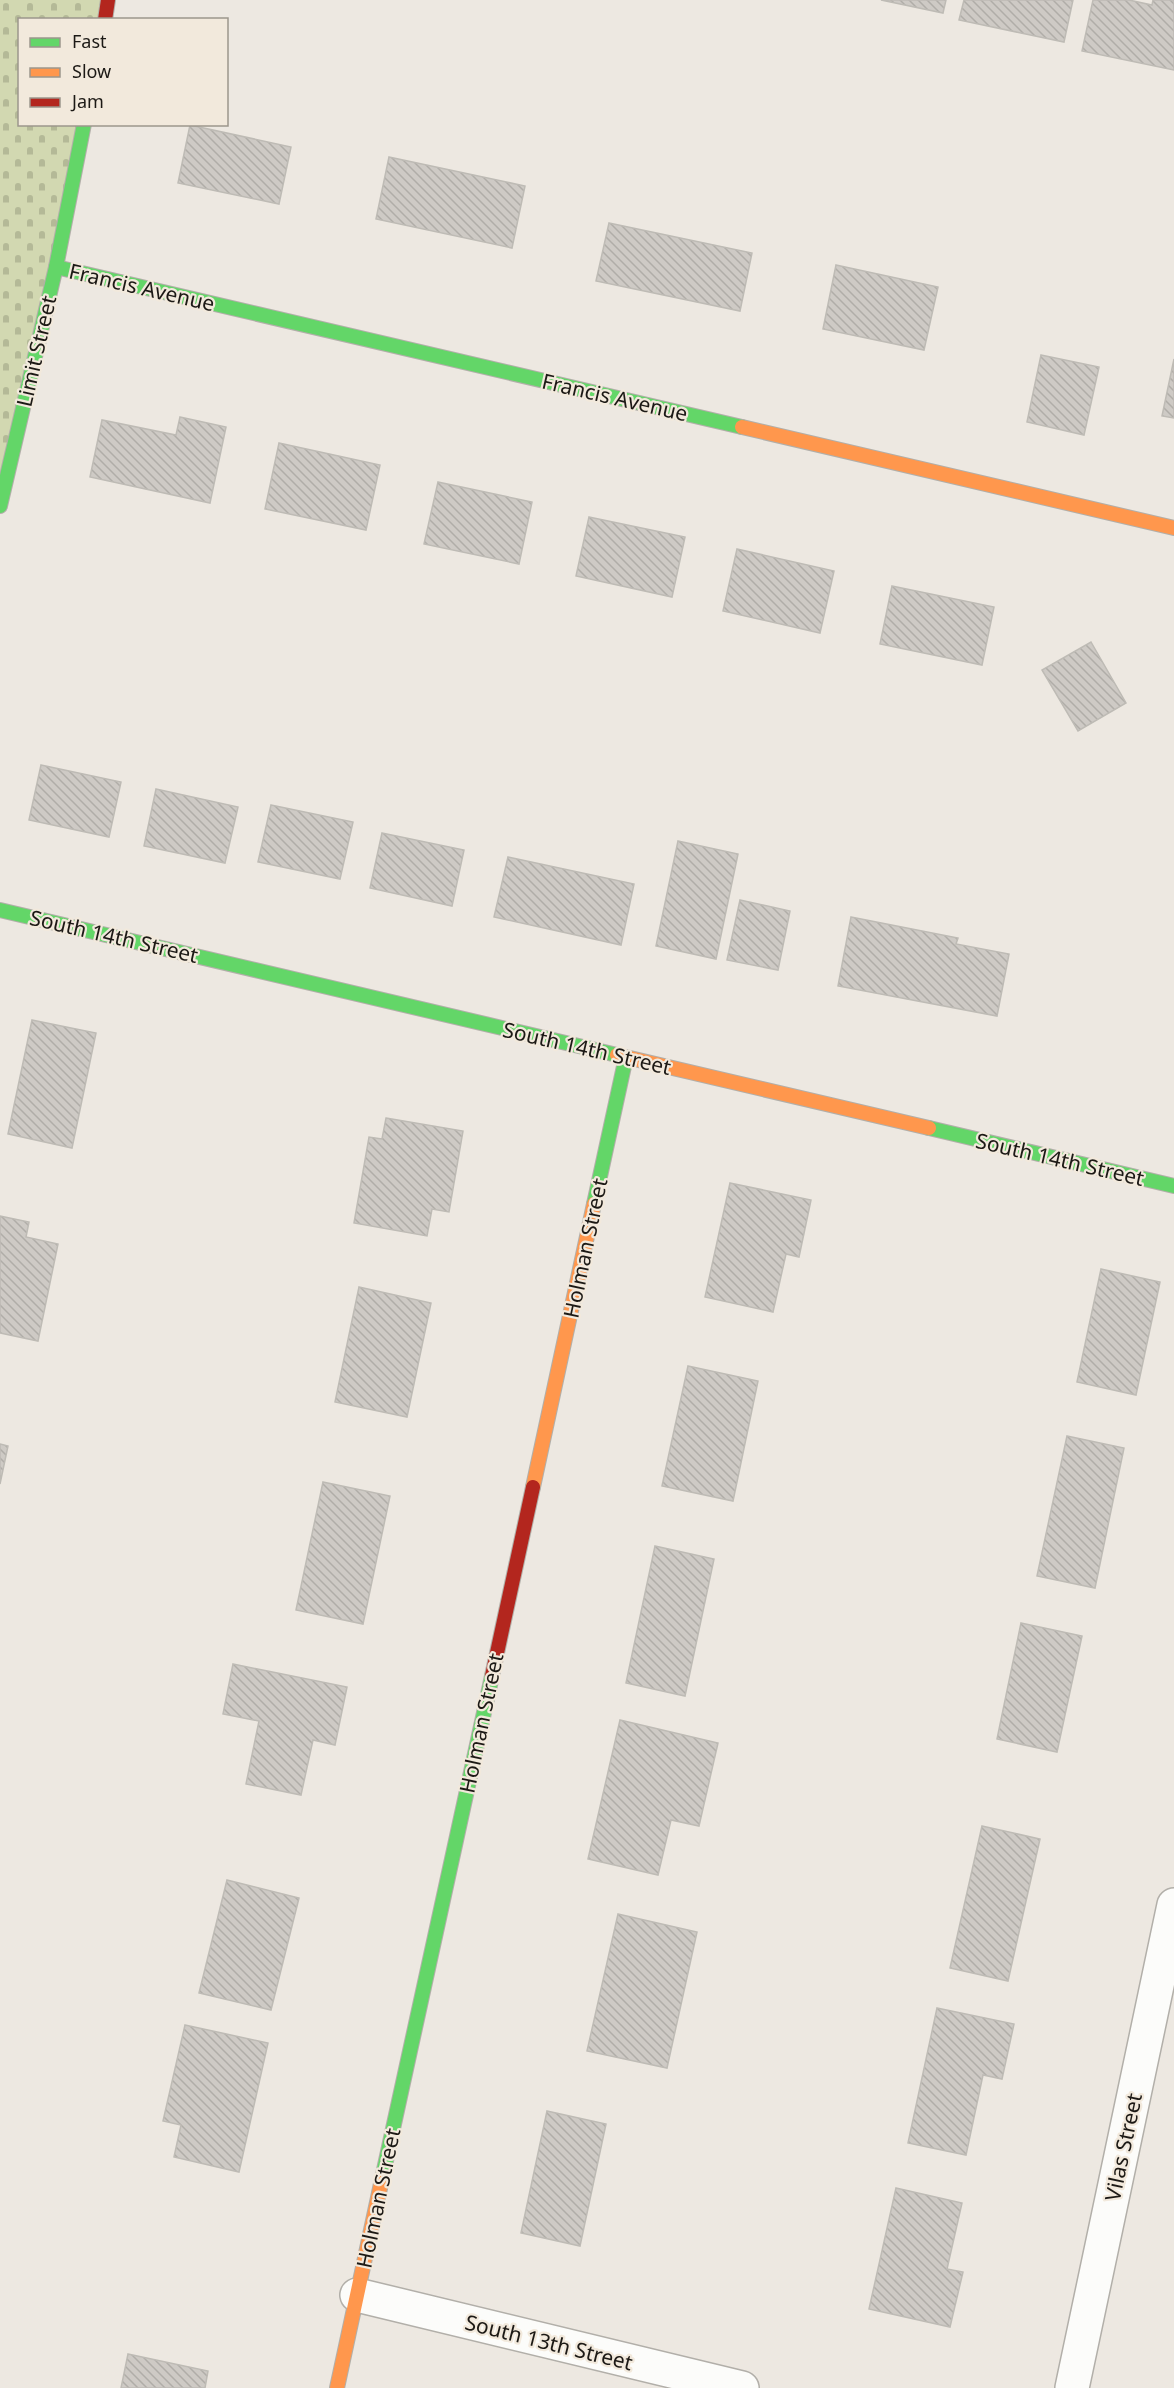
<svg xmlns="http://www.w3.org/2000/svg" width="1174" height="2388" font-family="'Noto Sans',sans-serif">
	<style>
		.cemetery { fill: url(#cemetery-stones) }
		.building { fill: url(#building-back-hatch); stroke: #bebbb5; stroke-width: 1.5 }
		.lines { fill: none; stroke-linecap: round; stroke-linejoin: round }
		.street-casing { stroke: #b2afa9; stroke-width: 36 }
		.fast-casing { stroke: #b2afa9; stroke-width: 16 }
		.slow-casing { stroke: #b2afa9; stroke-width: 16 }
		.jam-casing { stroke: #b2afa9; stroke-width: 16 }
		.street { stroke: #fcfcfa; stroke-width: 33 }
		.fast { stroke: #63d668; stroke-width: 14 }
		.slow { stroke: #ff974d; stroke-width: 14 }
		.jam { stroke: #b3261e; stroke-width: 14 }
		.labels { text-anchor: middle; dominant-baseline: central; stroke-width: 4.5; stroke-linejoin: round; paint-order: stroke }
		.street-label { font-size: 21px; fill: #1c1915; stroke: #f2e9dc }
	</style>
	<defs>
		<pattern id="cemetery-stones" width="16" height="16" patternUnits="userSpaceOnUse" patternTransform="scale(1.5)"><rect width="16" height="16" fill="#d2d8b1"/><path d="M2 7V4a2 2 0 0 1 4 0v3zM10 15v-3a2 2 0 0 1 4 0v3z" fill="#b4b997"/></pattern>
		<pattern id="building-back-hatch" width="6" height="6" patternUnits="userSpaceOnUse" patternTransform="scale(1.5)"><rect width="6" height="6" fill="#cecac5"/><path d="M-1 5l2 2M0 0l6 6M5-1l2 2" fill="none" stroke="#b0ada8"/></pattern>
	</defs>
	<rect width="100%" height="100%" fill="#ede8e1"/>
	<path class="cemetery" d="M0 0H108L105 19 20 20V124L84 125 0 506Z"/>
	<g class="building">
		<path d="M881 0H946L943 13Z"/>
		<path d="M964 0H1073L1064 42 959 20Z"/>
		<path d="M1093 0H1129L1152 5 1153 0H1174V70L1082 51Z"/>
		<path d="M190 125 291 147 279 204 178 183Z"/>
		<path d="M389 157 525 186 512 248 376 219Z"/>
		<path d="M609 223 752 253 740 311 596 281Z"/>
		<path d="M836 265 938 287 924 350 823 329Z"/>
		<path d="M1041 355 1099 367 1084 435 1027 422Z"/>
		<path d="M1174 359V418L1162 416Z"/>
		<path d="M180 417 226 427 210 503 90 477 102 420 176 435Z"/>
		<path d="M279 443 380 465 366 530 265 509Z"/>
		<path d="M438 482 532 502 519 564 424 544Z"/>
		<path d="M589 517 685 537 672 597 576 576Z"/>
		<path d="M737 549 834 571 820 633 723 611Z"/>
		<path d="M892 586 994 607 982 665 880 644Z"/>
		<path d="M1091 642 1126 703 1078 731 1042 670Z"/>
		<path d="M41 765 121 782 109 837 29 820Z"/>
		<path d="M156 789 238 807 225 863 144 846Z"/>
		<path d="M271 805 353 822 340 879 258 862Z"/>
		<path d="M382 833 464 850 452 906 370 888Z"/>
		<path d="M678 841 738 854 716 959 656 946Z"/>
		<path d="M508 857 634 884 621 945 494 917Z"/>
		<path d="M740 900 790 911 778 970 727 960Z"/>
		<path d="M851 917 958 938 956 944 1009 954 997 1016 838 986Z"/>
		<path d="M32 1020 96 1033 72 1148 8 1134Z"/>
		<path d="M386 1118 463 1131 449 1212 432 1209 427 1236 354 1223 369 1137 382 1139Z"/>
		<path d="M730 1183 811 1200 799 1257 786 1254 773 1312 705 1297Z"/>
		<path d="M0 1216 29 1222 26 1237 58 1244 38 1341 0 1333Z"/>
		<path d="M1101 1269 1160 1282 1136 1395 1077 1382Z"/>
		<path d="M359 1287 431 1303 407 1417 335 1402Z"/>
		<path d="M688 1366 758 1381 733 1501 662 1486Z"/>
		<path d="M1067 1436 1124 1448 1095 1588 1037 1576Z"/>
		<path d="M0 1444 8 1446 0 1484Z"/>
		<path d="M323 1482 390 1496 363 1624 296 1610Z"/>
		<path d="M655 1546 714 1559 685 1696 626 1683Z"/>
		<path d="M1021 1623 1082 1636 1057 1752 997 1739Z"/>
		<path d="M233 1664 347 1687 335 1745 313 1740 301 1795 246 1784 259 1721 223 1714Z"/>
		<path d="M620 1720 718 1743 699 1826 671 1820 658 1875 588 1859Z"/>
		<path d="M982 1826 1040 1839 1008 1981 950 1968Z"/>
		<path d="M227 1880 299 1898 271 2010 199 1993Z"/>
		<path d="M618 1914 697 1932 667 2068 587 2051Z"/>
		<path d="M937 2008 1014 2024 1002 2079 983 2075 966 2155 908 2143Z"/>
		<path d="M185 2025 268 2043 239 2172 174 2157 181 2125 163 2121Z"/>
		<path d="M547 2111 606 2124 580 2246 521 2233Z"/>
		<path d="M896 2188 962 2203 947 2269 963 2272 950 2327 869 2309Z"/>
		<path d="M128 2354 208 2371 205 2388H121Z"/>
	</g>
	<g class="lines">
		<g class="street-casing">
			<g id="street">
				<path d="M357 2295 742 2388"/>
				<path d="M1072 2388 1174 1905"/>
			</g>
		</g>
		<g class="fast-casing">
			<g id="fast">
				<path d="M56 267 742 427"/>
				<path d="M0 506 56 267 84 124"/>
				<path d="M0 910 617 1055"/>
				<path d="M929 1128 1174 1186"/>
				<path d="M594 1204 626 1057"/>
				<path d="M382 2179 492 1676"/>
			</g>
		</g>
		<g class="slow-casing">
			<g id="slow">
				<path d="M742 427 1174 528"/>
				<path d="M617 1055 929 1128"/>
				<path d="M533 1487 594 1204"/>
				<path d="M337 2388 382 2179"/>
			</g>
		</g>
		<g class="jam-casing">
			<g id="jam">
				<path d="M105 20 108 0"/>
				<path d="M492 1676 533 1487"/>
			</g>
		</g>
		<use href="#street" class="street"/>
		<use href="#fast" class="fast"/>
		<use href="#slow" class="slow"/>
		<use href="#jam" class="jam"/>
	</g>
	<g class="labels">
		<g class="street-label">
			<text transform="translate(142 287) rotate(13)">Francis Avenue</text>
			<text transform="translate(36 351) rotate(-77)">Limit Street</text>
			<text transform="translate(615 397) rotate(13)">Francis Avenue</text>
			<text transform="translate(114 936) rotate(13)">South 14th Street</text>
			<text transform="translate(587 1048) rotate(13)">South 14th Street</text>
			<text transform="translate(1060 1159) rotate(13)">South 14th Street</text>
			<text transform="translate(585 1248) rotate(-78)">Holman Street</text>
			<text transform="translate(481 1723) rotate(-78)">Holman Street</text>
			<text transform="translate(1123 2147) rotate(-78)">Vilas Street</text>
			<text transform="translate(378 2198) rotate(-78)">Holman Street</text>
			<text transform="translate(549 2342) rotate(14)">South 13th Street</text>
		</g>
	</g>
	<rect x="18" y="18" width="210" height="108" fill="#f2e9dc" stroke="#9c968c" stroke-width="1.5"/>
	<rect x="30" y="38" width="30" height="9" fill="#63d668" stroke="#9c968c" stroke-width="1.5"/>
	<text x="72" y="48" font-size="18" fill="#1c1915">Fast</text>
	<rect x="30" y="68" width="30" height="9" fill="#ff974d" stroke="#9c968c" stroke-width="1.5"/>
	<text x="72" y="78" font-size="18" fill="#1c1915">Slow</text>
	<rect x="30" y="98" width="30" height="9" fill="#b3261e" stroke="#9c968c" stroke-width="1.5"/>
	<text x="72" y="108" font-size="18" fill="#1c1915">Jam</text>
</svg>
